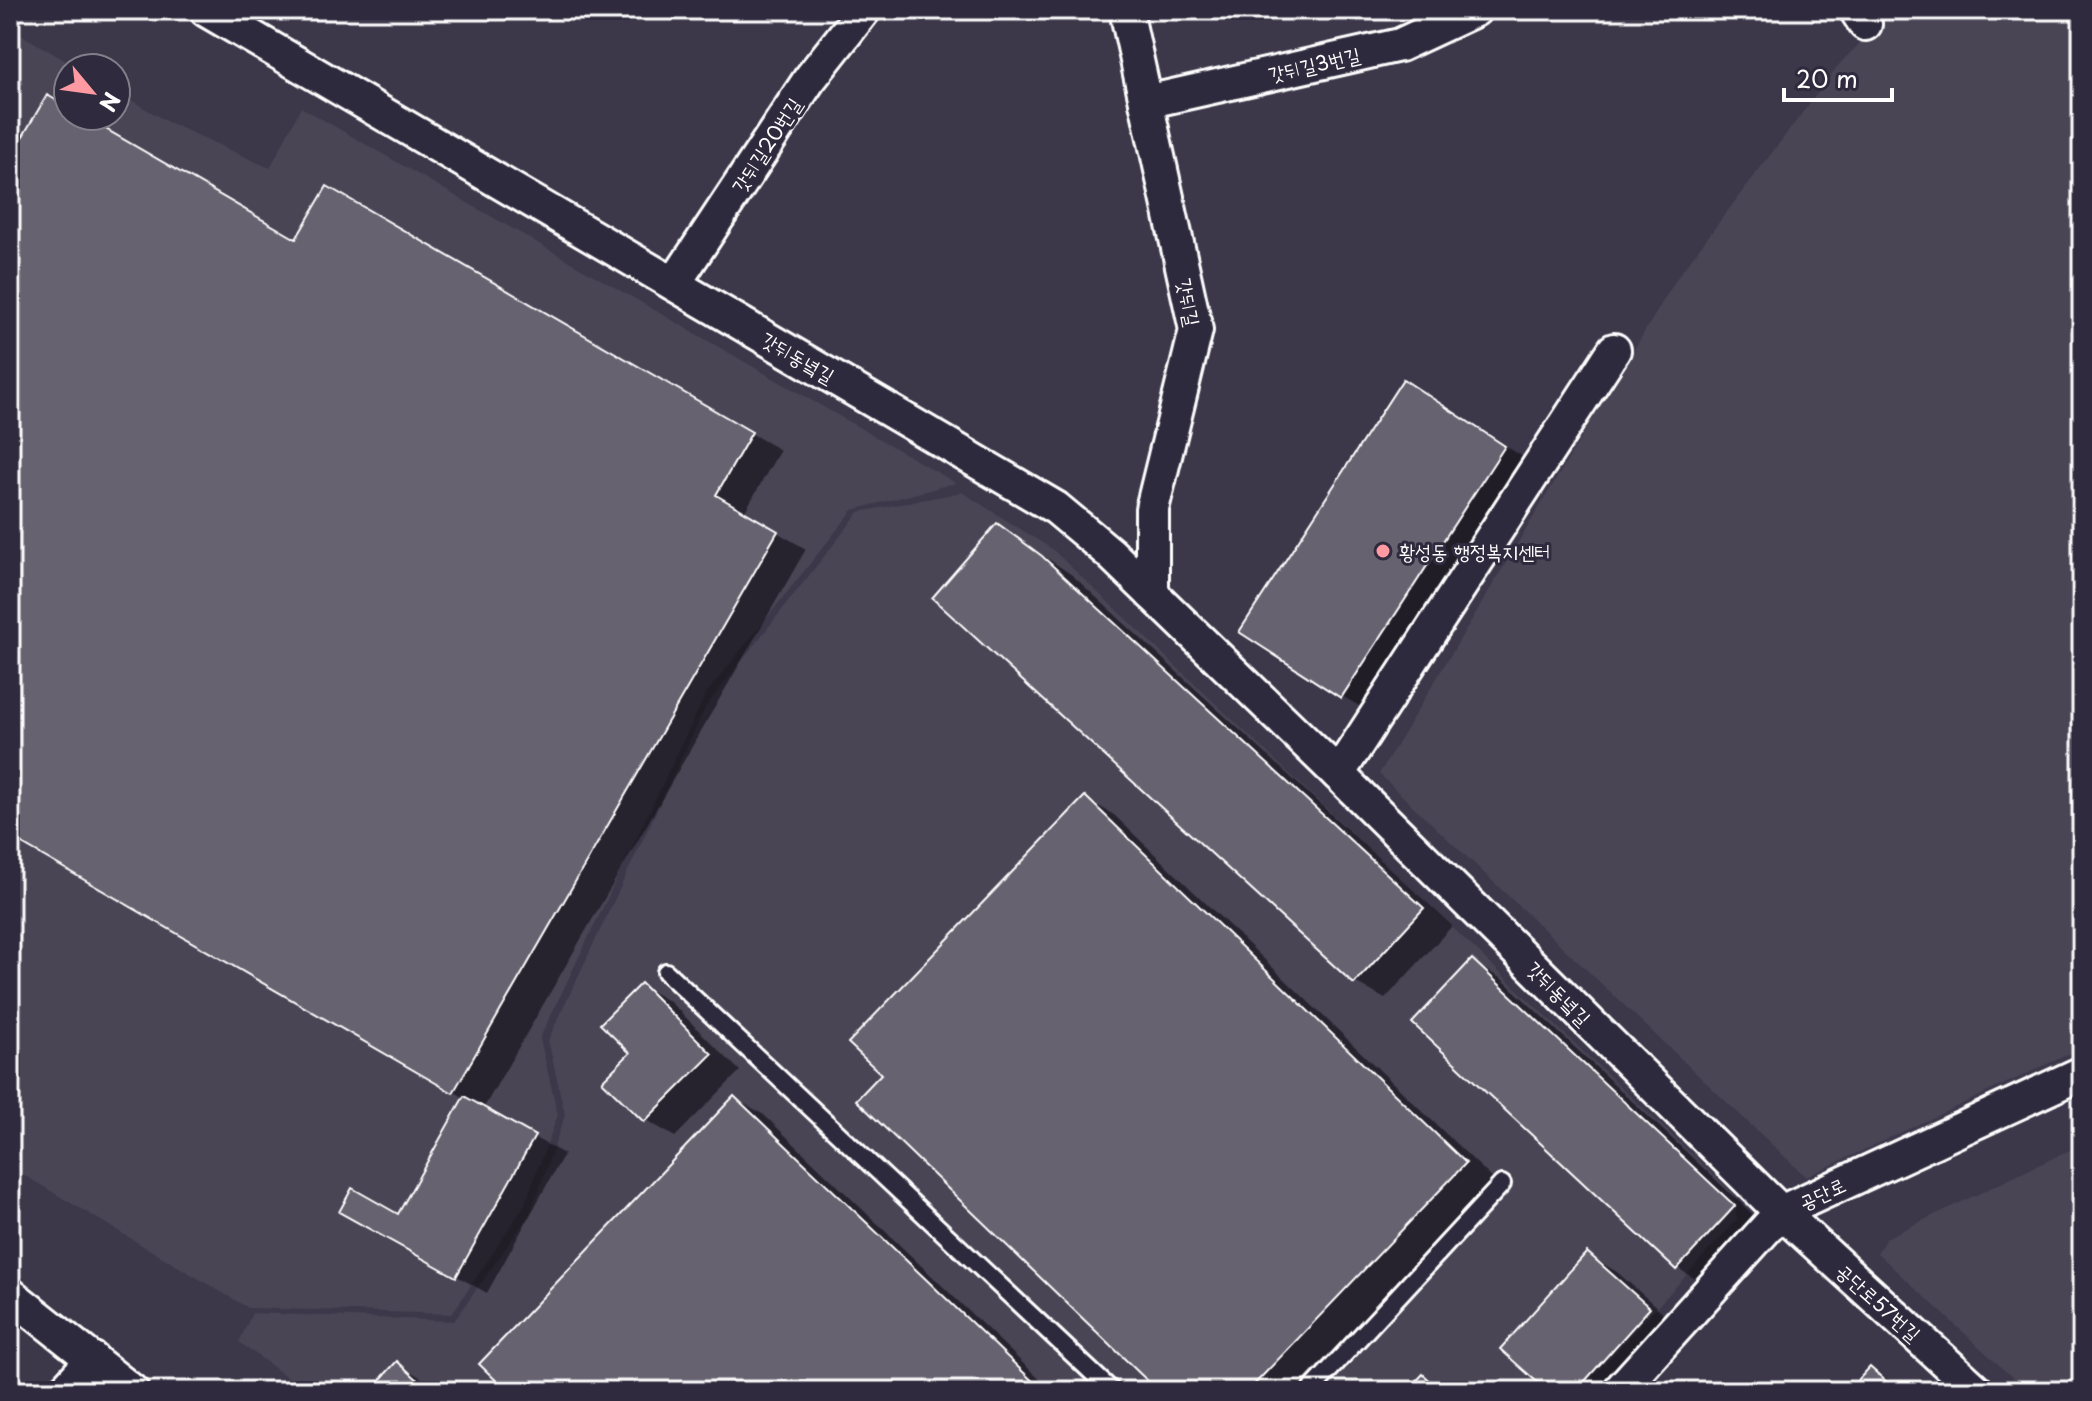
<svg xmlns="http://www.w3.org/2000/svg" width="2092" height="1401" font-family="'Playpen Sans','Poor Story',sans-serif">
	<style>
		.built { fill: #494455 }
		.shadow { fill: #0007 }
		.building { fill: #666270; stroke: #fff; stroke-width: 2 }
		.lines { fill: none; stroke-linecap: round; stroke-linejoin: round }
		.service-casing { stroke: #fff; stroke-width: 22 }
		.minor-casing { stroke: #fff; stroke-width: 38 }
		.service { stroke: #2f2a3d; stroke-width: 16 }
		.minor { stroke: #2f2a3d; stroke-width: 32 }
		.poi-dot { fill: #ff9aa2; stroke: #2f2a3d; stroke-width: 3 }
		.labels { text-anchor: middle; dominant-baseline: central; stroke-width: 6; stroke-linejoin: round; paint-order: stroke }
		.street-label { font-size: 20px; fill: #fff; stroke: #2f2a3d }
		.poi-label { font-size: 20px; fill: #fff; stroke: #2f2a3d; text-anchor: start }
	</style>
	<rect width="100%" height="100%" fill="#3c3749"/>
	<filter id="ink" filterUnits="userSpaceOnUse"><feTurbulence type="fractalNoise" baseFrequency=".0125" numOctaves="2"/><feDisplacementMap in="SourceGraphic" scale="16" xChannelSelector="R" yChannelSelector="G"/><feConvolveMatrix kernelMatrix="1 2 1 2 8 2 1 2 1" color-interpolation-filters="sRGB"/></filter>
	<g filter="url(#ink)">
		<g class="built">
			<path d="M1893 10H2082V1048L1806 1177 1379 774 1678 276 1841 62Z"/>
			<path d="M10 28 78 68H68V116H116V91L168 122 270 168 301 107 956 483 853 510 706 694 540 1038 558 1115 524 1206 452 1314 248 1308 10 1167Z"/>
			<path d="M962 492 1052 549 1734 1194 1737 1220 1580 1391H306L239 1342 252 1313 454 1321 531 1212 565 1115 548 1040 706 706 859 512Z"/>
			<path d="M2082 1144V1391H2027L1877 1253 1886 1238Z"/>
		</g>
		<g class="shadow">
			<path d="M68 110V116H79L297 242 327 189 780 450 744 513 806 549 483 1109 564 1154 487 1293 341 1211 398 1217 465 1098 10 835V162Z"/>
			<path d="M1404 382 1542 469 1380 718 1342 696Z"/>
			<path d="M998 525 1072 575 1452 926 1385 999 1355 982Z"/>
			<path d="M1085 798 1114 815 1495 1181 1293 1391H1161L884 1074Z"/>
			<path d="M1472 962 1502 979 1763 1224 1706 1285 1677 1268Z"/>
			<path d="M641 985 670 1002 740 1071 675 1137 646 1120 605 1081 632 1053Z"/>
			<path d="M735 1098 764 1115 1052 1391H510Z"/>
			<path d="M1588 1255 1617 1272 1678 1326 1620 1391H1550Z"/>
			<path d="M398 1364 427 1381 438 1391H373Z"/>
			<path d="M1870 1369 1908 1391H1851Z"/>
			<path d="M1423 1377 1448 1391H1410Z"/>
		</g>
		<g class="building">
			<path d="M47 95 68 107V116H83L296 239 327 186 752 432 716 495 778 531 453 1093 10 837V158Z"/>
			<path d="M1403 379 1505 446 1341 698 1239 632Z"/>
			<path d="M997 523 1042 556 1424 908 1354 984 932 598Z"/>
			<path d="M1085 796 1466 1163 1248 1391H1158L856 1100 881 1074 848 1043Z"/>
			<path d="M1472 959 1735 1206 1676 1270 1412 1023Z"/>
			<path d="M641 983 712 1054 644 1122 602 1081 630 1053 600 1024Z"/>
			<path d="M464 1096 535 1136 456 1277 339 1212 352 1188 398 1214Z"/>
			<path d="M734 1096 1043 1391H507L479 1364Z"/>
			<path d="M1587 1252 1650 1308 1576 1391H1547L1500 1349Z"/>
			<path d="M397 1361 430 1391H370Z"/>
			<path d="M1870 1367 1897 1391H1848Z"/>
			<path d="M1423 1374 1441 1391H1407Z"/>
		</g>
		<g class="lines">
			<g class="service-casing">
				<g id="service">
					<path d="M666 972 1112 1391"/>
					<path d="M1310 1391 1502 1184"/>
				</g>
			</g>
			<g class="minor-casing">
				<g id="minor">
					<path d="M206 10 1056 508 1110 553 1338 774 1781 1212 1977 1391"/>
					<path d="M1126 10 1196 330 1152 509V594"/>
					<path d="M1856 10 1865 24"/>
					<path d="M1146 102 1400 45 1475 10"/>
					<path d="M674 284 809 80 864 10"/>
					<path d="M1338 774 1614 350"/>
					<path d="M10 1294 132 1391"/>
					<path d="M64 1391 93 1359"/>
					<path d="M1619 1391 1781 1212 2082 1073"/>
				</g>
			</g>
			<use href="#service" class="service"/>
			<use href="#minor" class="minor"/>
		</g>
	</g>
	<circle class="poi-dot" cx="1383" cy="551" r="8"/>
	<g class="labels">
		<g class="street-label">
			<text transform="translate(1314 64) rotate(-13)">갓뒤길3번길</text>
			<text transform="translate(766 145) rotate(-57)">갓뒤길20번길</text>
			<text transform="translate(1189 302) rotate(79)">갓뒤길</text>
			<text transform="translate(798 357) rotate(30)">갓뒤동녘길</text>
			<text transform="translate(1559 993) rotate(45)">갓뒤동녘길</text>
			<text transform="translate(1822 1193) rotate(-25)">공단로</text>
			<text transform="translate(1879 1302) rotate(42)">공단로57번길</text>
		</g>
		<g class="poi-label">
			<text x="1399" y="551">황성동 행정복지센터</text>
		</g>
	</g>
	<rect width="2092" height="1401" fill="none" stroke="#2f2a3d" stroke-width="40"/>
	<rect x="20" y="20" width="2052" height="1361" fill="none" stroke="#fff" stroke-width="3" filter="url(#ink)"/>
	<g transform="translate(92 92) rotate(119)"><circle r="38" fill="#2f2a3d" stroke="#827f8b" stroke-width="2"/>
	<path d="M0-6L14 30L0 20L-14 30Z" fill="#ff9aa2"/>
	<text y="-12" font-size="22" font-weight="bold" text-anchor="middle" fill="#ffffff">N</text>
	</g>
	<path d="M1784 88v12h108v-12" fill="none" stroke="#ffffff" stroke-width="4"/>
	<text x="1796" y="88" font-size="24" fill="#ffffff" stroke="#2f2a3d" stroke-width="6" paint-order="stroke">20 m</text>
</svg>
